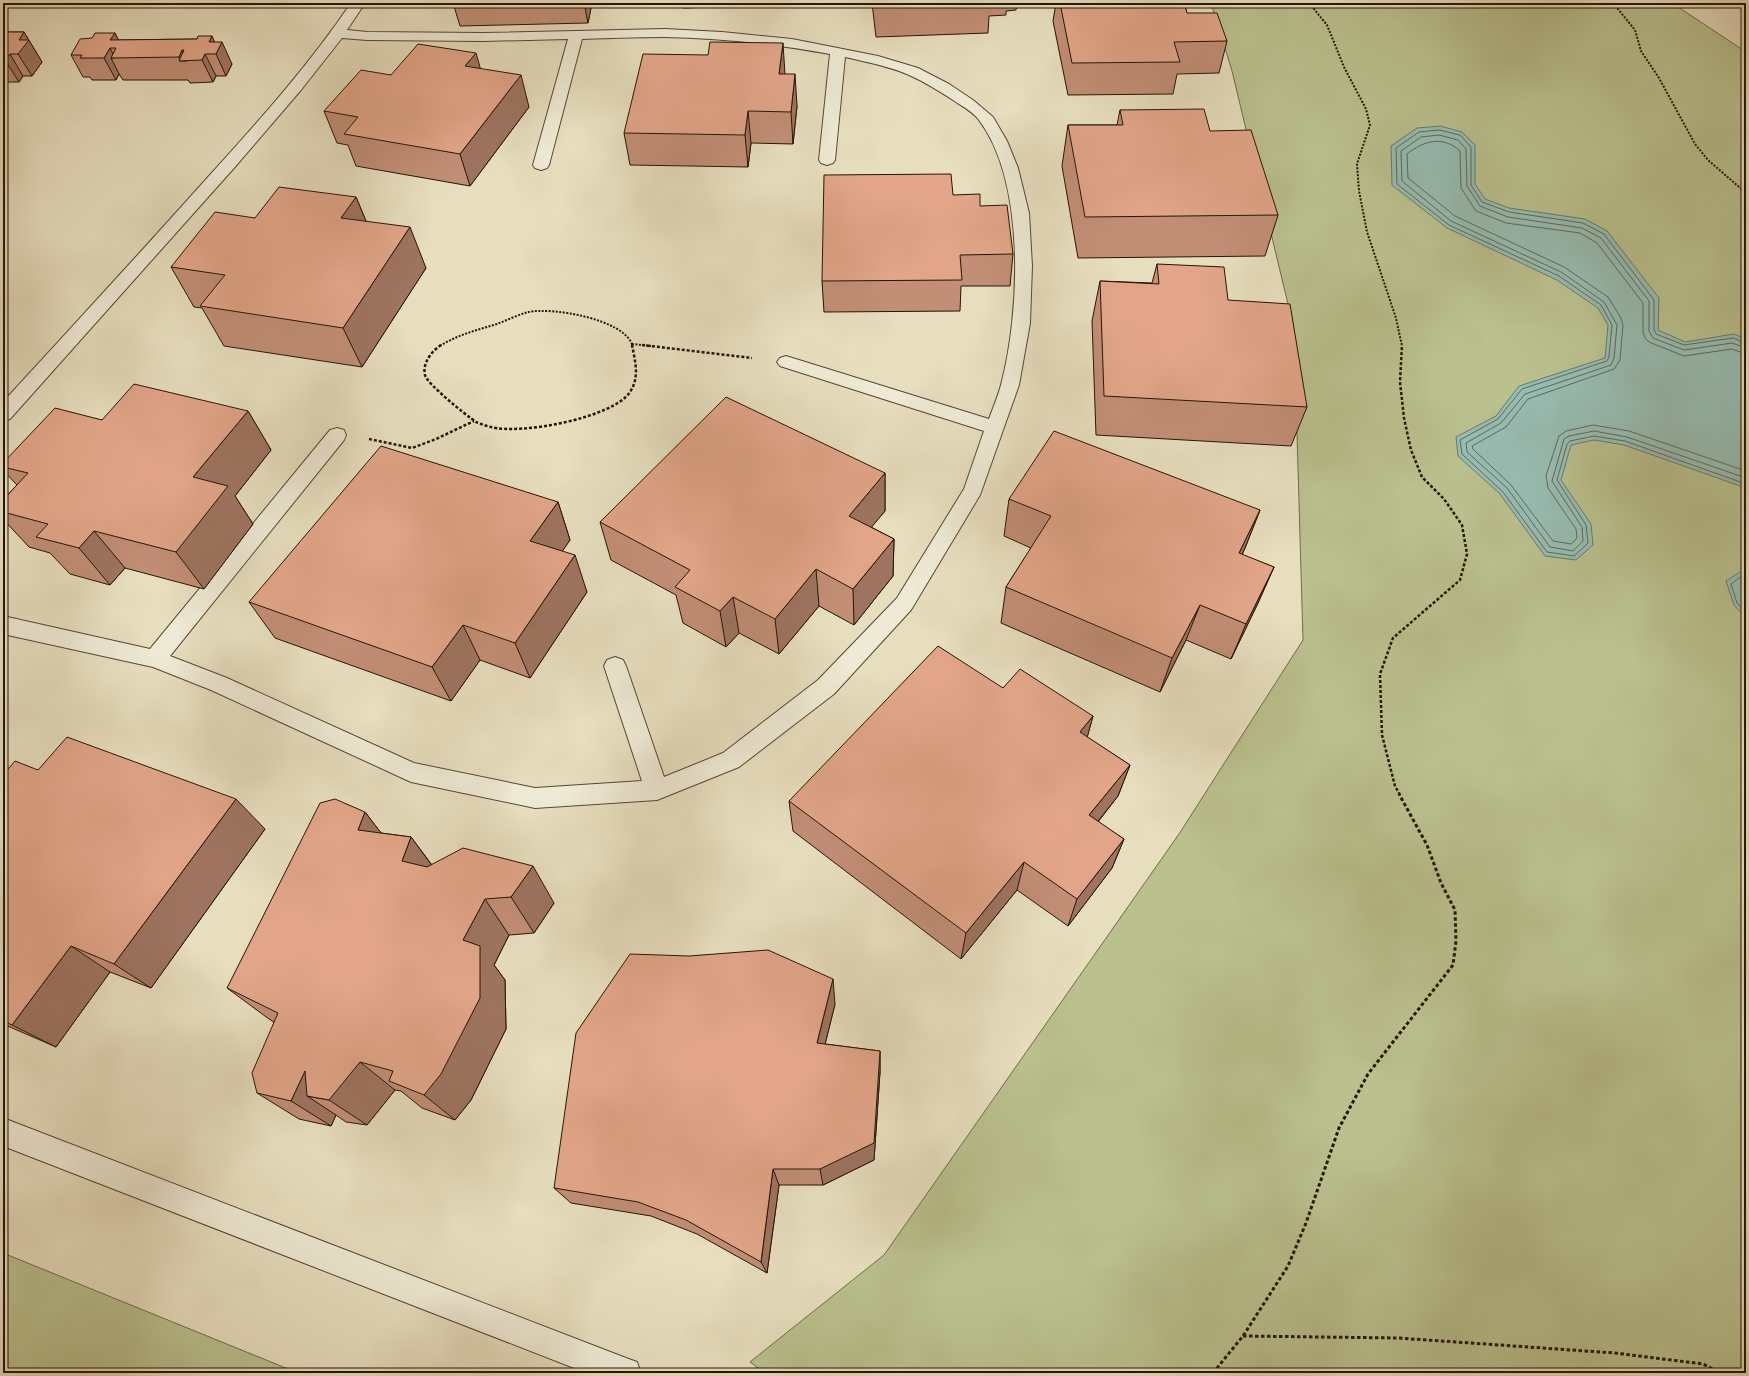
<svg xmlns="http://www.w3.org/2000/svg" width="1749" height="1376" font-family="'IM FELL Double Pica',serif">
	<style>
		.green { fill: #bac08e; stroke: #706a4a }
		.water { fill: #97bcb1; stroke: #69796c }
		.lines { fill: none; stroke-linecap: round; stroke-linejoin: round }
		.shore { stroke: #5e685b; stroke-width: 1 }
		.minor-casing { stroke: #564633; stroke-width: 2 }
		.path-far2 { stroke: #251405; stroke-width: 2; stroke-dasharray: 2 1.5; stroke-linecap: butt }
		.path-far1 { stroke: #251405; stroke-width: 2.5; stroke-dasharray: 3 2; stroke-linecap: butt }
		.path { stroke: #251405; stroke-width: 3; stroke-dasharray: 3.5 2.5; stroke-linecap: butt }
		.minor { fill: #efead5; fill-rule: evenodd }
		.wall { fill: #c28e76; stroke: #251405 }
		.shaded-wall { fill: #9e7460; stroke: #251405 }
		.building { fill: #e2a589; stroke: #251405 }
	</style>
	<rect width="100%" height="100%" fill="#e7debe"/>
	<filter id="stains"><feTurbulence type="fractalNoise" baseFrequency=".005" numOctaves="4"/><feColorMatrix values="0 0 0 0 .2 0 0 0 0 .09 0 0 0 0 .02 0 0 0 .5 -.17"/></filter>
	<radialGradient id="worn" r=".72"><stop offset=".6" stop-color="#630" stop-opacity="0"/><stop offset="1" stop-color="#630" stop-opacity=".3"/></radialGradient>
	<g class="green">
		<path d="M1211 3H1672L1746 52V1373H765L750 1362 884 1255 1179 834 1303 640 1294 329 1232 71Z"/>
		<path d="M3 1253 298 1373H3Z"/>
	</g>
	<g class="water">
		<path d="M1440 126 1462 132 1475 145V184L1485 199 1509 208 1585 219 1607 231 1659 298 1658 330 1685 342 1734 334 1746 339V488L1624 445 1594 440 1571 445 1561 480 1591 524 1593 545 1576 560 1545 556 1500 494 1458 456 1456 437 1496 416 1519 386 1605 358 1608 325 1598 308 1557 280 1447 228 1392 185 1391 146 1417 128Z"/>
		<path d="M1746 568V618L1734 605 1726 581Z"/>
	</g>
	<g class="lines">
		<g class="shore">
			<path d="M1746 343 1733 338 1684 345 1656 334 1654 330V300L1604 234 1583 223 1509 212 1482 202 1471 185V147L1460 135 1439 130 1419 132 1396 148 1397 184 1449 225 1559 276 1601 305 1612 325 1609 357 1607 361 1522 389 1498 419 1460 440 1462 454 1503 492 1547 552 1574 556 1588 543 1586 525 1557 480 1567 444 1570 441 1594 436 1625 441 1746 484"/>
			<path d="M1746 348 1732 343 1684 350 1653 338 1649 331V301L1601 238 1582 228 1508 217 1480 206 1467 186 1466 149 1458 140 1439 135 1421 137 1401 151 1402 181 1451 221 1561 272 1604 302 1617 325 1614 358 1611 365 1525 394 1501 423 1466 443 1467 452 1507 488 1550 547 1573 551 1583 541 1582 527 1552 481 1564 439 1569 436 1594 431 1627 437 1746 478"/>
			<path d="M1746 354 1732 349 1684 356 1649 342 1645 338 1643 332V303L1597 243 1580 233 1506 223 1476 211 1461 188 1460 151C1443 135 1423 141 1407 154L1408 178 1455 216 1564 267 1608 297 1621 318 1623 325 1620 360 1614 369 1528 399 1506 427 1472 446 1473 449 1511 485 1553 541 1571 544 1577 538 1576 529 1548 488 1546 476 1559 436 1566 431 1593 425 1629 431 1746 471"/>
			<path d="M1746 573 1731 584 1737 603 1746 612"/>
		</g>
		<g class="minor-casing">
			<g id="minor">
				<path d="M351 3H365L347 30 367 32 483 33 665 29 722 32 792 39 878 56 918 68 949 84 973 100 993 117 1007 141 1018 168 1029 213 1032 266 1030 323 1019 385 980 495 911 610 834 694 739 767 657 800 535 808 411 782 211 690 153 667 3 634V616L150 649 330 430 337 428 344 430 346 435 344 440 170 656 227 678 414 763 535 788 642 781 604 666 607 660 615 657 623 660 626 666 664 777 723 753 818 680 897 598 964 489 984 431 780 366 777 362 780 358 786 356 989 419C993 408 998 396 1001 385 1020 313 1026 183 979 120 974 113 964 107 956 102 941 92 925 82 909 75 889 66 866 62 845 57L835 160 833 163 827 165 821 163 819 160 830 54C776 44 720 38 664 37 637 37 609 38 582 39L549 165 547 168 541 170 535 168 533 165 568 39 483 41 367 40 342 38 301 90 234 168 10 419 3 421V402C72 327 141 252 209 176 259 121 309 65 351 3Z"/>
				<path d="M3 1118 626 1358 637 1362 641 1373H587L3 1146Z"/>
			</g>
		</g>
		<g class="path-far2">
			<path d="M1309 3 1327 25 1344 67 1366 109 1370 125 1357 164 1359 191 1367 232 1396 318 1402 346"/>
			<path d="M1613 3 1635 30 1641 51 1659 78 1695 144 1708 160 1746 193"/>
			<path d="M632 344 651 346"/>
			<path d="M632 344V346"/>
			<path d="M440 346C457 335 477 330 497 324 507 320 518 315 528 312 553 307 622 319 632 344"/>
		</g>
		<g class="path-far1">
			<path d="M441 345C432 351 422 363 425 375 427 384 467 416 476 422 481 424 486 426 491 427 520 435 613 418 630 392 640 377 635 361 632 345"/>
			<path d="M642 345 752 358"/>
			<path d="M369 439 412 448 436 439 474 421"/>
			<path d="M1400 795 1395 786 1382 735 1380 674 1393 638 1460 580 1467 554 1462 525 1444 499 1422 477 1411 450 1404 418 1400 382 1402 345"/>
		</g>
		<g class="path">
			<path d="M1243 1336 1398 1338 1615 1353 1703 1364 1720 1373"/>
			<path d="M1213 1373 1243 1336 1288 1266 1306 1223 1339 1128 1368 1074 1453 965 1456 941 1455 910 1441 883 1427 845 1399 794"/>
		</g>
		<use href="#minor" class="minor"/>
	</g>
	<g class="wall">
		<path d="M453 3H592L588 23 460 26Z"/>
		<path d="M683 3H803V4L683 8Z"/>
		<path d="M872 3H1017L1016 10 1006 11V15L989 16 988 33 876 37Z"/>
		<path d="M1056 3H1184L1187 13 1227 41 1219 73 1177 74 1173 94 1068 95 1053 21Z"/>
		<path d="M3 32H24L42 62 32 76H23L19 82H3Z"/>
		<path d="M115 33 118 40 197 39 212 36 214 42 232 64 226 76H216L213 82 190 83 188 80H123L119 74 116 80H92L90 77H83L71 55Z"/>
		<path d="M480 68 529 107 470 186 356 166 348 145 337 143 324 111 391 75Z"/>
		<path d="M785 74 797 106 793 144 751 143 748 167 630 165 624 133Z"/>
		<path d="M1120 110 1210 131 1278 215 1265 256 1078 258 1062 166 1068 125H1117Z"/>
		<path d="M953 195 980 206 1013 254 1010 286H961L960 311 824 312 822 281Z"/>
		<path d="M356 197 366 221 426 268 362 367 224 346 202 308 194 307 171 267 255 218Z"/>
		<path d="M1157 264 1228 300 1307 407 1291 446 1096 435 1092 321 1100 281 1152 283Z"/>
		<path d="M248 411 271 450 235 496 253 524 204 589 125 568 110 585 70 574 50 553 29 547 3 519V500L17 485 3 470V463L102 420Z"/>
		<path d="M885 473V511L871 527 894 539 893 576 854 625 819 606 779 654 739 633 726 647 683 623 676 595 611 560 600 522Z"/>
		<path d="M1009 499 1260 510 1245 548 1242 555 1274 567 1258 603 1231 659 1186 640 1160 692 1001 623 1006 587 1031 548 1004 536Z"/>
		<path d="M558 502 570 540 562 551 587 592 530 678 480 660 451 701 275 638 249 602Z"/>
		<path d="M1003 688 1093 716 1087 737 1130 765 1118 796 1098 822 1124 839 1112 868 1068 926 1017 890 961 959 793 831 789 801Z"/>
		<path d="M38 770 265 829 151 988 110 972 56 1047 3 1024V775Z"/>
		<path d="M365 812 381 833 411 837 432 865 554 903 534 933 509 935 494 965 505 980 506 1029 471 1100 455 1120 422 1108 401 1091 395 1090 367 1125 346 1122 336 1115 331 1126 299 1119 257 1093 274 1022 269 1019 227 988Z"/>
		<path d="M835 1004 825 1044 880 1051V1072L874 1160 823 1185H779L767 1273 697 1234 651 1216 571 1203 554 1188Z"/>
	</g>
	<g class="shaded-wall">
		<path d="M584 3H592L588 23Z"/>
		<path d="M24 32 42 62 32 76 18 54 19 40Z"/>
		<path d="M115 33 126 55 116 48 110 40Z"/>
		<path d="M212 36 218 50 222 42 232 64 226 76 216 54 209 42Z"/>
		<path d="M783 43 785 75 779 74Z"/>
		<path d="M110 48 115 58H111L119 74 116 80 104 58Z"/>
		<path d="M182 50 187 61H180L179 57Z"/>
		<path d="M476 53 485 85 465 66Z"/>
		<path d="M10 54 23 76 19 82 5 60Z"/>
		<path d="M205 54 216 76 213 82 202 60Z"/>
		<path d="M795 74 797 106 793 144 791 112Z"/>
		<path d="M521 75 529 107 470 186 460 154Z"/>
		<path d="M748 111 751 143 748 167 745 135Z"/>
		<path d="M356 197 373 238 341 218Z"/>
		<path d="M410 227 426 268 362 367 343 328Z"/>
		<path d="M248 411 271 450 235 496 253 524 204 589 176 552 193 477Z"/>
		<path d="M885 473V511L850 553 849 516Z"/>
		<path d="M558 502 570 540 544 578 530 541Z"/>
		<path d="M1260 510 1245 548 1224 590 1239 553Z"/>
		<path d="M94 531 125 568 110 585 79 548Z"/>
		<path d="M894 539 893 576 854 625 853 589Z"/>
		<path d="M575 555 587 592 530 678 515 643Z"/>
		<path d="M1274 567 1258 603 1231 659 1246 624Z"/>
		<path d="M816 569 819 606 779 654 775 619Z"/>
		<path d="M733 597 739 633 726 647 720 611Z"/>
		<path d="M1200 605 1186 640 1160 692 1172 658Z"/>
		<path d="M463 625 480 660 451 701 432 667Z"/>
		<path d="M1093 716 1084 749 1080 732Z"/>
		<path d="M1130 765 1118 796 1079 845 1089 815Z"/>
		<path d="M236 799 265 829 151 988 114 964Z"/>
		<path d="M365 812 395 851 358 830Z"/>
		<path d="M411 837 439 875 402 861Z"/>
		<path d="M1124 839 1112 868 1068 926 1077 899Z"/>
		<path d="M1024 862 1017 890 961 959 966 933Z"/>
		<path d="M533 866 554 903 534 933 511 897Z"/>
		<path d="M485 899 509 935 494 965 505 980 506 1029 471 1100 455 1120 424 1095 463 940Z"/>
		<path d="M71 946 110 972 56 1047 12 1025Z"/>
		<path d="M833 979 835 1004 820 1065 817 1043Z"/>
		<path d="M880 1051V1072L874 1160 823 1185 820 1169Z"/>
		<path d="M360 1062 395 1090 367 1125 329 1100 307 1096 336 1115 331 1126 291 1101 305 1071Z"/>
		<path d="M773 1169 779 1185 767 1273 761 1262Z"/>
	</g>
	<g class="building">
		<path d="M876 3H931L876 5Z"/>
		<path d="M1060 3H1184L1187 13H1217L1227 41 1174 42 1180 62 1072 63Z"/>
		<path d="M3 32H24L19 40H29L18 54H10L5 60H3Z"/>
		<path d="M95 33H115L110 40 197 39 198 36H212L209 42H222L216 54H205L202 60 179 61 184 50H182L179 57 111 58 116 48H110L104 58H80L82 55H71L80 39 92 38Z"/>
		<path d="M710 42 783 43 779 74H795L791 112 748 111 745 135 624 133 643 54 708 55Z"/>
		<path d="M418 44 476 53 465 66 521 75 460 154 344 134 358 117 324 111 361 70 391 75Z"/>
		<path d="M1204 109 1210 131 1251 130 1278 215 1085 217 1068 125H1123L1120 110Z"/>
		<path d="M951 174 953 195 980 194V206L1007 205 1013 254 960 255 962 280 822 281 824 175Z"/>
		<path d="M279 187 356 197 341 218 410 227 343 328 200 306 225 275 171 267 215 212 255 218Z"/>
		<path d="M1157 264 1224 267 1228 300 1290 304 1307 407 1104 396 1100 281 1159 284Z"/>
		<path d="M134 384 248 411 193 477 228 486 176 552 94 531 79 548 36 537 48 524 3 512V500L28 473 3 467V463L55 408 102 420Z"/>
		<path d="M726 397 885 473 849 516 894 539 853 589 816 569 775 619 733 597 720 611 675 587 690 570 600 522Z"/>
		<path d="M1054 431 1260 510 1239 553 1274 567 1246 624 1200 605 1172 658 1006 587 1051 516 1009 499Z"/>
		<path d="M381 446 558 502 530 541 575 555 515 643 463 625 432 667 249 602Z"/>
		<path d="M938 646 1003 688 1020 669 1093 716 1080 732 1130 765 1089 815 1124 839 1077 899 1024 862 966 933 789 801Z"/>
		<path d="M67 737 236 799 114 964 71 946 12 1025 3 1021V775L15 761 38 770Z"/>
		<path d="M335 799 365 812 358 830 411 837 402 861 427 867 463 848 533 866 511 897 485 899 463 940 480 946V998L441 1074 424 1095 389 1081 393 1071 360 1062 329 1100 307 1096 305 1071 291 1101 257 1093 252 1073 278 1013 227 988 320 803Z"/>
		<path d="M768 950 833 979 817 1043 880 1051 874 1143 820 1169H773L761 1262 686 1220 638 1202 554 1188 576 1033 630 954 689 956Z"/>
	</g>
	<rect width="1749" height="1376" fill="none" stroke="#e7debe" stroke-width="16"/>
	<rect x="4" y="4" width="1741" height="1368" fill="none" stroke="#251405" stroke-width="2"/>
	<rect x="8" y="8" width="1733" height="1360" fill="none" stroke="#251405"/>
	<rect width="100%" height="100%" filter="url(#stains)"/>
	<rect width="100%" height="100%" fill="url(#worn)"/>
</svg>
